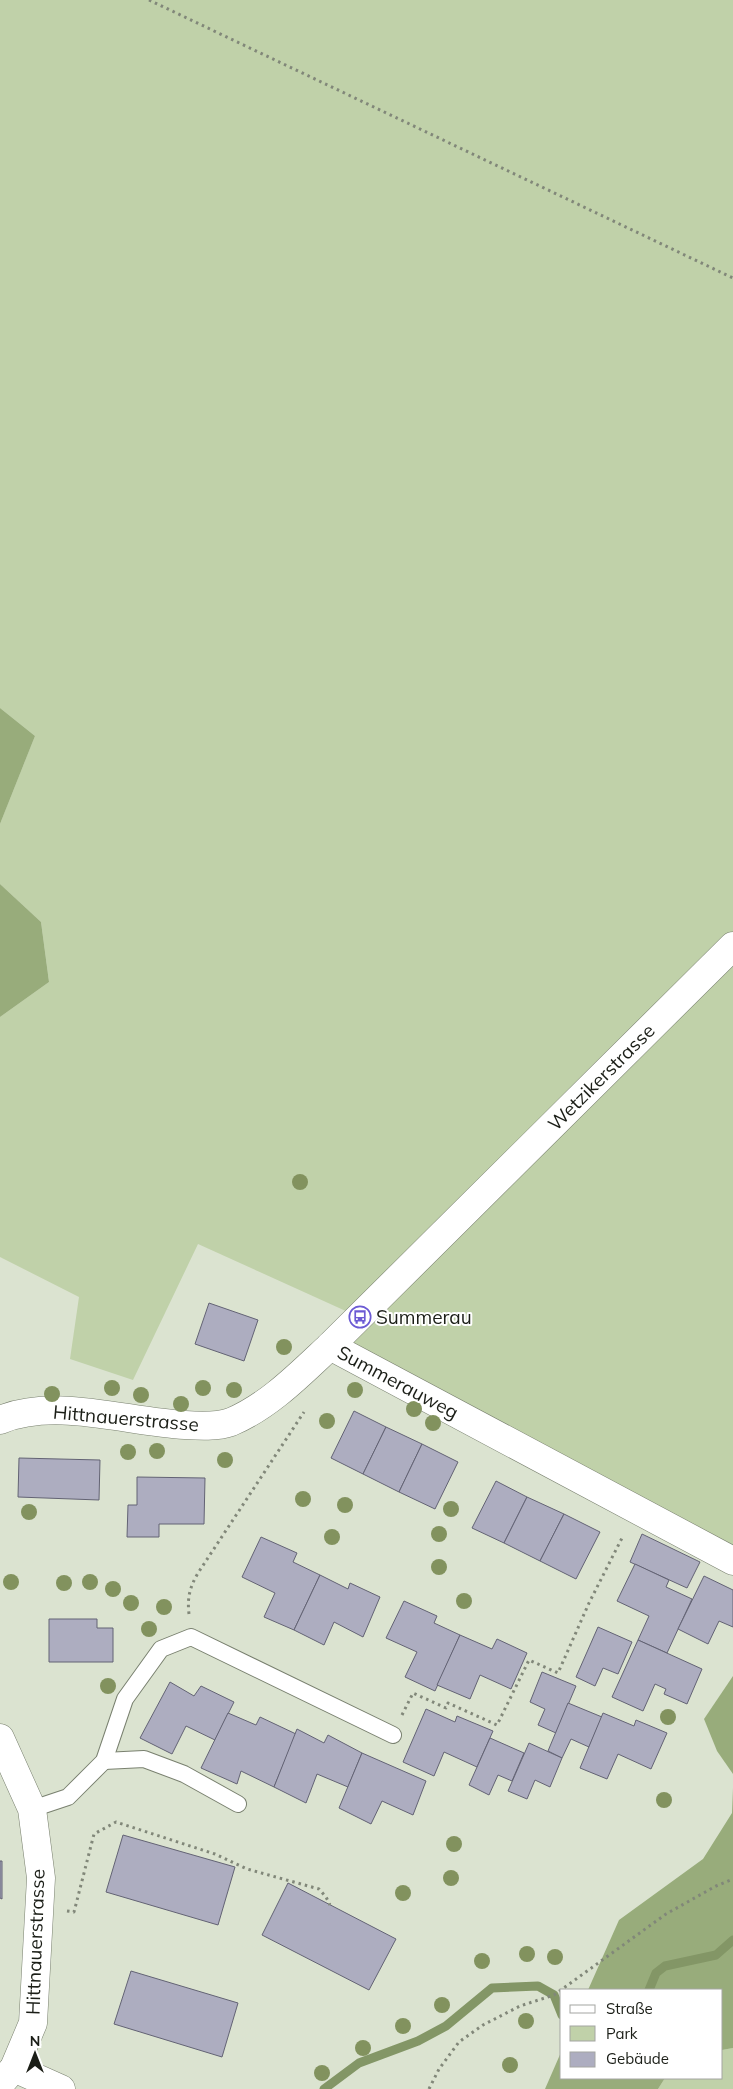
<svg xmlns="http://www.w3.org/2000/svg" width="733" height="2089" font-family="Mulish,sans-serif">
	<style>
		.green { fill: #c0d1a9 }
		.forest { fill: #98ac7b }
		.lines { fill: none; stroke-linecap: round; stroke-linejoin: round }
		.stream { stroke: #839666; stroke-width: 9 }
		.building { fill: #adadc0; stroke: #636374 }
		.lane-casing { stroke: #79806f; stroke-width: 18 }
		.street-casing { stroke: #79806f; stroke-width: 29 }
		.secondary-casing { stroke: #79806f; stroke-width: 29 }
		.path { stroke: #818779; stroke-width: 3; stroke-dasharray: 2.5 4; stroke-linecap: butt }
		.lane { stroke: #fff; stroke-width: 16 }
		.street { stroke: #fff; stroke-width: 28 }
		.secondary { stroke: #fff; stroke-width: 28 }
		.tree { fill: #82925e }
		.labels { text-anchor: middle; dominant-baseline: central; stroke-width: 4; stroke-linejoin: round; paint-order: stroke }
		.street-label { font-size: 19px; fill: #1b1e17; stroke: #fff }
		.poi-label { font-size: 19px; fill: #1b1e17; stroke: #fff; text-anchor: start }
	</style>
	<rect width="100%" height="100%" fill="#dbe3d0"/>
	<g class="green">
		<path d="M0 0H733V1561L330 1346 359 1317 198 1244 133 1380 70 1359 79 1297 0 1257V1017L49 982 41 922 0 884V824L35 736 0 708Z"/>
		<path d="M733 2048V2089H658L665 2078H722V2050Z"/>
	</g>
	<g class="forest">
		<path d="M0 708 35 736 0 824Z"/>
		<path d="M0 884 41 922 49 982 0 1017Z"/>
		<path d="M733 1676V1774L717 1751 704 1719Z"/>
		<path d="M733 1788V2048L722 2050V1990H588L619 1920 703 1859 732 1813Z"/>
		<path d="M562 2050V2078H665L658 2089H545Z"/>
	</g>
	<g class="lines">
		<g class="stream">
			<path d="M649 1990 656 1973 665 1966 716 1955 733 1940"/>
			<path d="M324 2089 359 2063 418 2041 446 2026 492 1988 538 1986 554 1995 562 2015"/>
		</g>
	</g>
	<g class="building">
		<path d="M209 1303 258 1320 244 1361 195 1344Z"/>
		<path d="M354 1411 386 1427 363 1474 331 1458Z"/>
		<path d="M386 1427 422 1444 399 1492 363 1474Z"/>
		<path d="M422 1444 458 1462 435 1509 399 1492Z"/>
		<path d="M19 1458 100 1460 99 1500 18 1497Z"/>
		<path d="M137 1477 205 1478 204 1524H159V1537H127L128 1505H137Z"/>
		<path d="M496 1481 527 1497 504 1543 472 1528Z"/>
		<path d="M527 1497 564 1514 540 1561 504 1543Z"/>
		<path d="M564 1514 600 1532 576 1579 540 1561Z"/>
		<path d="M642 1534 700 1562 687 1588 630 1562Z"/>
		<path d="M261 1537 297 1553 293 1562 320 1575 294 1630 264 1617 275 1593 242 1577Z"/>
		<path d="M635 1564 669 1580 666 1587 692 1599 667 1653 638 1640 649 1616 617 1601Z"/>
		<path d="M320 1575 348 1589 350 1583 380 1597 363 1637 334 1622 324 1645 294 1630Z"/>
		<path d="M704 1576 733 1590V1627L719 1621 708 1644 678 1629Z"/>
		<path d="M404 1601 437 1616 434 1623 460 1635 435 1691 405 1677 417 1652 386 1638Z"/>
		<path d="M49 1619H97V1628H113V1662H49Z"/>
		<path d="M598 1627 632 1642 618 1674 603 1668 595 1686 576 1677Z"/>
		<path d="M460 1635 492 1649 497 1639 527 1653 511 1689 480 1675 470 1699 437 1685Z"/>
		<path d="M638 1640 702 1669 687 1704 664 1694 666 1689 655 1684 643 1711 612 1697Z"/>
		<path d="M542 1672 576 1686 556 1733 538 1725 545 1709 530 1702Z"/>
		<path d="M170 1682 194 1696 201 1686 234 1702 215 1740 186 1726 172 1754 140 1738Z"/>
		<path d="M568 1703 602 1717 589 1747 571 1739 562 1758 548 1751Z"/>
		<path d="M426 1709 455 1722 457 1716 493 1731 477 1767 444 1752 434 1776 403 1762Z"/>
		<path d="M228 1713 256 1725 260 1717 296 1734 274 1787 241 1771 237 1784 201 1768Z"/>
		<path d="M603 1713 634 1726 636 1720 667 1733 651 1769 618 1754 607 1779 580 1768Z"/>
		<path d="M297 1729 324 1743 328 1735 362 1753 348 1787 317 1774 306 1803 274 1787Z"/>
		<path d="M490 1738 524 1753 512 1781 498 1775 489 1795 469 1785Z"/>
		<path d="M529 1743 562 1758 550 1787 535 1780 527 1799 508 1791Z"/>
		<path d="M362 1753 426 1781 413 1815 382 1801 371 1824 339 1808Z"/>
		<path d="M123 1835 235 1867 218 1925 106 1892Z"/>
		<path d="M0 1861H2V1899L0 1898Z"/>
		<path d="M288 1883 396 1939 369 1990 262 1935Z"/>
		<path d="M131 1971 238 2003 222 2057 114 2024Z"/>
	</g>
	<g class="lines">
		<g class="lane-casing">
			<g id="lane">
				<path d="M104 1761 144 1759 184 1774 238 1804"/>
				<path d="M32 1809 68 1797 104 1761 125 1699 161 1649 191 1637 393 1735"/>
			</g>
		</g>
		<g class="street-casing">
			<path id="street" d="M330 1346 733 1561"/>
		</g>
		<g class="secondary-casing">
			<g id="secondary">
				<path d="M0 1420C56 1397 127 1422 185 1425 199 1426 217 1427 231 1422 269 1406 300 1374 330 1346L733 946"/>
				<path d="M0 1738 32 1809 41 1878 33 2023 14 2068 0 2084"/>
				<path d="M14 2068 61 2089"/>
			</g>
		</g>
		<g class="path">
			<path d="M149 0 733 278"/>
			<path d="M189 1614C187 1597 190 1587 198 1573L304 1412"/>
			<path d="M402 1715 413 1693 446 1708 448 1703 497 1725 529 1660 558 1673 589 1603 623 1536"/>
			<path d="M67 1911 74 1912 94 1834 116 1822 215 1854 247 1869 319 1889 326 1897 330 1905"/>
			<path d="M429 2089 439 2069 459 2042 483 2025 520 2006 554 1995 666 1914 716 1886 733 1879"/>
		</g>
		<use href="#lane" class="lane"/>
		<use href="#street" class="street"/>
		<use href="#secondary" class="secondary"/>
	</g>
	<g class="tree">
		<circle cx="300" cy="1182" r="8"/>
		<circle cx="284" cy="1347" r="8"/>
		<circle cx="112" cy="1388" r="8"/>
		<circle cx="203" cy="1388" r="8"/>
		<circle cx="234" cy="1390" r="8"/>
		<circle cx="355" cy="1390" r="8"/>
		<circle cx="52" cy="1394" r="8"/>
		<circle cx="141" cy="1395" r="8"/>
		<circle cx="181" cy="1404" r="8"/>
		<circle cx="414" cy="1409" r="8"/>
		<circle cx="327" cy="1421" r="8"/>
		<circle cx="433" cy="1423" r="8"/>
		<circle cx="157" cy="1451" r="8"/>
		<circle cx="128" cy="1452" r="8"/>
		<circle cx="225" cy="1460" r="8"/>
		<circle cx="303" cy="1499" r="8"/>
		<circle cx="345" cy="1505" r="8"/>
		<circle cx="451" cy="1509" r="8"/>
		<circle cx="29" cy="1512" r="8"/>
		<circle cx="439" cy="1534" r="8"/>
		<circle cx="332" cy="1537" r="8"/>
		<circle cx="439" cy="1567" r="8"/>
		<circle cx="11" cy="1582" r="8"/>
		<circle cx="90" cy="1582" r="8"/>
		<circle cx="64" cy="1583" r="8"/>
		<circle cx="113" cy="1589" r="8"/>
		<circle cx="464" cy="1601" r="8"/>
		<circle cx="131" cy="1603" r="8"/>
		<circle cx="164" cy="1607" r="8"/>
		<circle cx="149" cy="1629" r="8"/>
		<circle cx="108" cy="1686" r="8"/>
		<circle cx="668" cy="1717" r="8"/>
		<circle cx="664" cy="1800" r="8"/>
		<circle cx="454" cy="1844" r="8"/>
		<circle cx="451" cy="1878" r="8"/>
		<circle cx="403" cy="1893" r="8"/>
		<circle cx="527" cy="1954" r="8"/>
		<circle cx="555" cy="1957" r="8"/>
		<circle cx="482" cy="1961" r="8"/>
		<circle cx="442" cy="2005" r="8"/>
		<circle cx="526" cy="2021" r="8"/>
		<circle cx="403" cy="2026" r="8"/>
		<circle cx="363" cy="2048" r="8"/>
		<circle cx="510" cy="2065" r="8"/>
		<circle cx="322" cy="2073" r="8"/>
	</g>
	<defs>
		<g id="bus-ring" transform="scale(1.125)"><circle r="9.5" fill="#fff" stroke="#6c5bd4" stroke-width="1.5"/><path d="M-5-6H5V4H4V6H2V4H-2V6H-4V4H-5ZM-3.5-4V0h7V-4ZM-3.5 1.2v1.5H-2V1.2ZM2 1.2v1.5H3.5V1.2Z" fill="#6c5bd4"/></g>
	</defs>
	<g fill-rule="evenodd">
		<use href="#bus-ring" x="360" y="1317"/>
	</g>
	<g class="labels">
		<g class="street-label">
			<text transform="translate(601 1077) rotate(-45)">Wetzikerstrasse</text>
			<text transform="translate(398 1382) rotate(28)">Summerauweg</text>
			<text transform="translate(126 1418) rotate(5)">Hittnauerstrasse</text>
			<text transform="translate(35 1942) rotate(-88)">Hittnauerstrasse</text>
		</g>
		<g class="poi-label">
			<text x="376" y="1317">Summerau</text>
		</g>
	</g>
	<rect x="560" y="1989" width="162" height="90" fill="#ffffff" stroke="#a4a5a2"/>
	<rect x="570" y="2005" width="25" height="8" fill="#ffffff" stroke="#a4a5a2"/>
	<text x="606" y="2014" font-size="15" fill="#1b1e17">Straße</text>
	<rect x="570" y="2026" width="25" height="15" fill="#c0d1a9" stroke="#a4a5a2"/>
	<text x="606" y="2039" font-size="15" fill="#1b1e17">Park</text>
	<rect x="570" y="2052" width="25" height="15" fill="#adadc0" stroke="#a4a5a2"/>
	<text x="606" y="2064" font-size="15" fill="#1b1e17">Gebäude</text>
	<g transform="translate(35 2054)" stroke="#ffffff" stroke-width="4" paint-order="stroke">
	<path d="M0-4L9 19L0 12L-9 19Z" fill="#1b1e17"/>
	<text y="-8" font-size="14" font-weight="bold" text-anchor="middle" fill="#1b1e17">N</text>
	</g>
</svg>
